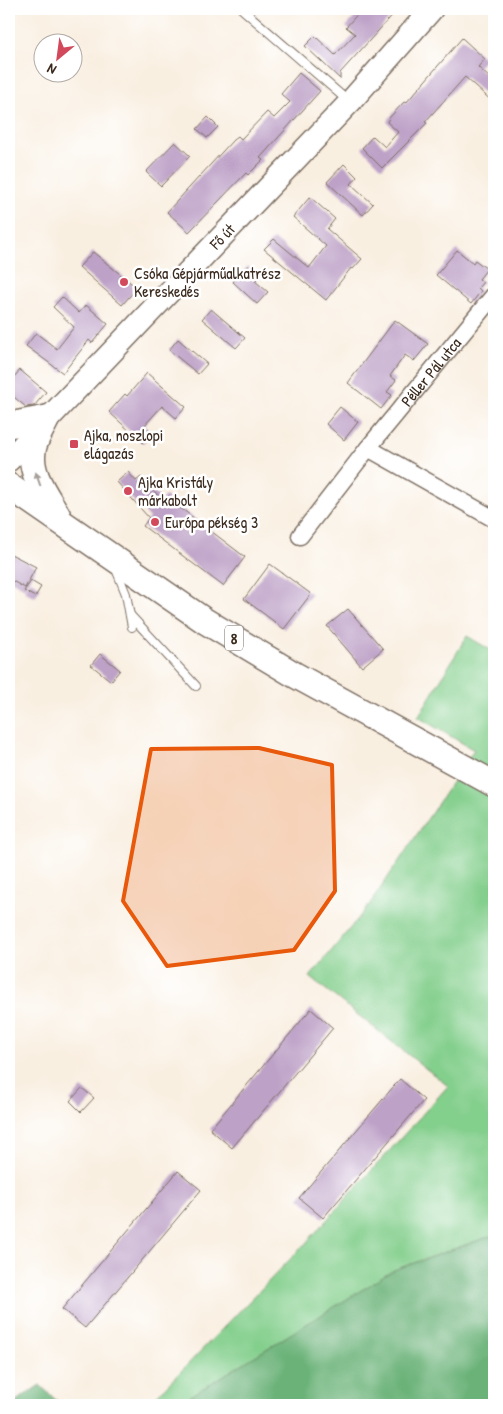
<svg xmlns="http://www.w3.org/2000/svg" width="503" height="1414" font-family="'Patrick Hand',sans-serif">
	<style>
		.green { fill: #83cf8c; stroke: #5f7c55 }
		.forest { fill: #6ab278; stroke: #526e4b }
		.building { fill: #bda1c7 }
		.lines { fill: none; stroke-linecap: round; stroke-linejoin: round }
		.service-casing { stroke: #7e6f62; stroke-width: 10 }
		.minor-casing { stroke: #7e6f62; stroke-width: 19 }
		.secondary-casing { stroke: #7e6f62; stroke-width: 25 }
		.primary-casing { stroke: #7e6f62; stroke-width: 28 }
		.service { stroke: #fff; stroke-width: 8 }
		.minor { stroke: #fff; stroke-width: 16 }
		.secondary { stroke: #fff; stroke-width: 22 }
		.primary { stroke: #fff; stroke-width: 25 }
		.oneway { fill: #a79f9a }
		.marked { fill: #e8590c; fill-opacity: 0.2; stroke: #e8590c; stroke-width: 4; stroke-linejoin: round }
		.poi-dot { fill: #d1495b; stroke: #fff; stroke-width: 2 }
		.labels { text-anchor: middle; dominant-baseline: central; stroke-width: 5; stroke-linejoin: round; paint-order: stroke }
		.shield { fill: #fff; stroke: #766a62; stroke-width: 1 }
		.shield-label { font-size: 15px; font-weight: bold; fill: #3b2a1e }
		.street-label { font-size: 16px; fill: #3b2a1e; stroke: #fff }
		.poi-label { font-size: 16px; fill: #3b2a1e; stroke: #fff; text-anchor: start }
	</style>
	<rect width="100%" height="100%" fill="#fff"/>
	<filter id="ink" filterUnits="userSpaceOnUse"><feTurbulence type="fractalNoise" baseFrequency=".02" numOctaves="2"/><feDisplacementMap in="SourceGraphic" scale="10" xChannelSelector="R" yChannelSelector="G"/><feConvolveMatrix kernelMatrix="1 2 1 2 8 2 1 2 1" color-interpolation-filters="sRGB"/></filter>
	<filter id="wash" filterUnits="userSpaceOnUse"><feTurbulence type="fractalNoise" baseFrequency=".0096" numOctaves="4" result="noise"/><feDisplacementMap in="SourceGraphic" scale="20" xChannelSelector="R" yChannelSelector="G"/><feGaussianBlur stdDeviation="1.12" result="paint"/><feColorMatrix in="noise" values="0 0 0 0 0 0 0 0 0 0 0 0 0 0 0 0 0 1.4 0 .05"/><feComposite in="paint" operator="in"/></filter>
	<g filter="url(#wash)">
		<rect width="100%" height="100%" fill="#f9efe1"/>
		<path class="green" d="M467 636 494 652V1235L394 1270 176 1405H148L306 1243 448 1086 310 977 370 904 474 750 418 717Z"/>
		<g class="forest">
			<path d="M494 1235V1405H176L394 1270Z"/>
			<path d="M40 1385 61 1405H10Z"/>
		</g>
		<g id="blocks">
			<g class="building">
				<path d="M362 9H398L340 73V79L305 46 315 36 335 55 355 34 346 27Z"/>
				<path d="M462 38 485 59 478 67 494 82V103L465 77 425 122 427 123 382 168 362 148 373 136 385 147 398 132 387 122 389 118 404 102 406 103Z"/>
				<path d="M299 73 320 91 260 158 263 160 248 175 246 173 189 232 167 212 233 140 238 136 241 139 267 112 274 118 290 102 281 94Z"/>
				<path d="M208 117 218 127 207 138 197 129Z"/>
				<path d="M175 142 190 156 161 186 146 172Z"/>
				<path d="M344 164 357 177 351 184 373 204 363 215 327 182Z"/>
				<path d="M310 197 335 219 327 229 362 259 353 269 351 268 326 300 264 249 274 239 309 268 326 246 293 217Z"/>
				<path d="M457 250 473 263 475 260 487 269 479 279 483 282 478 288 481 291 471 304 436 275Z"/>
				<path d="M93 252 137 288 122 305 79 267Z"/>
				<path d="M248 266 260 276 255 281 268 292 257 304 233 282Z"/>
				<path d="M62 297 79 313 86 305 108 324 92 343 89 340 63 373 26 346 36 333 57 349 74 327 53 307Z"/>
				<path d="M211 309 245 338 236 348 202 319Z"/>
				<path d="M395 320 428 344 414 361 405 355 390 376 396 380 387 392 392 395 381 409 348 383Z"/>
				<path d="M178 339 207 364 198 374 169 350Z"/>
				<path d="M20 370 46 392 34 406 26 407 9 393V373L14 377Z"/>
				<path d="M147 373 186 407 176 418 162 406 144 426 153 433 143 443 109 412 125 394 127 396Z"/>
				<path d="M340 407 358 422 344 440 326 424Z"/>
				<path d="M128 472 136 481 141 477 162 500 165 496 245 557 223 586 143 526 149 518 117 482Z"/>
				<path d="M9 553 36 567 25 588 9 579Z"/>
				<path d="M270 564 311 594 284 629 244 599Z"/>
				<path d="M31 581 41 587 35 597 24 591Z"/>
				<path d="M348 609 383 649 362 667 327 626Z"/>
				<path d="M100 654 120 670 111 681 91 665Z"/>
				<path d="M311 1009 333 1028 232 1148 210 1129Z"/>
				<path d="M400 1079 424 1100 323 1218 299 1198Z"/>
				<path d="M82 1088 94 1098 81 1112 70 1101Z"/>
				<path d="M178 1171 201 1190 85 1328 62 1309Z"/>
			</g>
		</g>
	</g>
	<g filter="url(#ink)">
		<use href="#blocks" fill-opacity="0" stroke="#7e6f62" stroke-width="1"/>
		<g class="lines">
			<g class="service-casing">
				<g id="service">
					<path d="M242 9 348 101"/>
					<path d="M116 569 126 594 132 627"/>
					<path d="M130 615 196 686"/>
				</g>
			</g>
			<g class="minor-casing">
				<g id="minor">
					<path d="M368 448 494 519"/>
					<path id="s1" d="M300 536 368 448 494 295"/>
				</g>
			</g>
			<g class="secondary-casing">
				<g id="secondary">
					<path id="s2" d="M9 460 350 102 432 9"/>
				</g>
			</g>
			<g class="primary-casing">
				<g id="primary">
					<path d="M47 418C43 428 34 440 33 451 29 475 48 497 58 516"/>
					<path d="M9 425 47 418"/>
					<path d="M9 486 205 621 295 675 494 784"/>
				</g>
			</g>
			<use href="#service" class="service"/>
			<use href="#minor" class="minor"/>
			<use href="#secondary" class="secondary"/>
			<use href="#primary" class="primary"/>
		</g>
		<defs><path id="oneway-solid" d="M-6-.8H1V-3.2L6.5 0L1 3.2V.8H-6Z" transform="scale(1.25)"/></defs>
		<use class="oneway" href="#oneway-solid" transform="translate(38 479) rotate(-109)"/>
	</g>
	<path class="marked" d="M259 748 332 765 335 891 294 950 167 966 123 901 151 749Z"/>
	<g class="poi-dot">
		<circle cx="124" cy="282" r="5"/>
		<rect x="69" y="439" width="10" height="10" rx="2.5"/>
		<circle cx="128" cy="491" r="5"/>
		<circle cx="155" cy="522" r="5"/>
	</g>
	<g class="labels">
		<rect class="shield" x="225" y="625.5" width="18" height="25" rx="4"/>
		<g class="shield-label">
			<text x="234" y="638">8</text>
		</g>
		<g class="street-label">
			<text stroke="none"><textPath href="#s2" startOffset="309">Fő út</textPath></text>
			<text stroke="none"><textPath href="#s1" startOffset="210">Péller Pál utca</textPath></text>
		</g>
		<g class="poi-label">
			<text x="134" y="273">Csóka Gépjárműalkatrész<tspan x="134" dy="18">Kereskedés</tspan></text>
			<text x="84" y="435">Ajka, noszlopi<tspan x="84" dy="18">elágazás</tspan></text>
			<text x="138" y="482">Ajka Kristály<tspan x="138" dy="18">márkabolt</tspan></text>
			<text x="165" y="522">Európa pékség 3</text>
		</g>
	</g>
	<rect width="503" height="1414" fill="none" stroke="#fff" stroke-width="30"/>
	<g transform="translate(58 58) rotate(209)"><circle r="24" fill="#ffffff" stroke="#b1aaa5"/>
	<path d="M0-4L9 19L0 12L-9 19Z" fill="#d1495b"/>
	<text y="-8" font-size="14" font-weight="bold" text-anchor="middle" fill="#3b2a1e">N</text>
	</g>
</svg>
